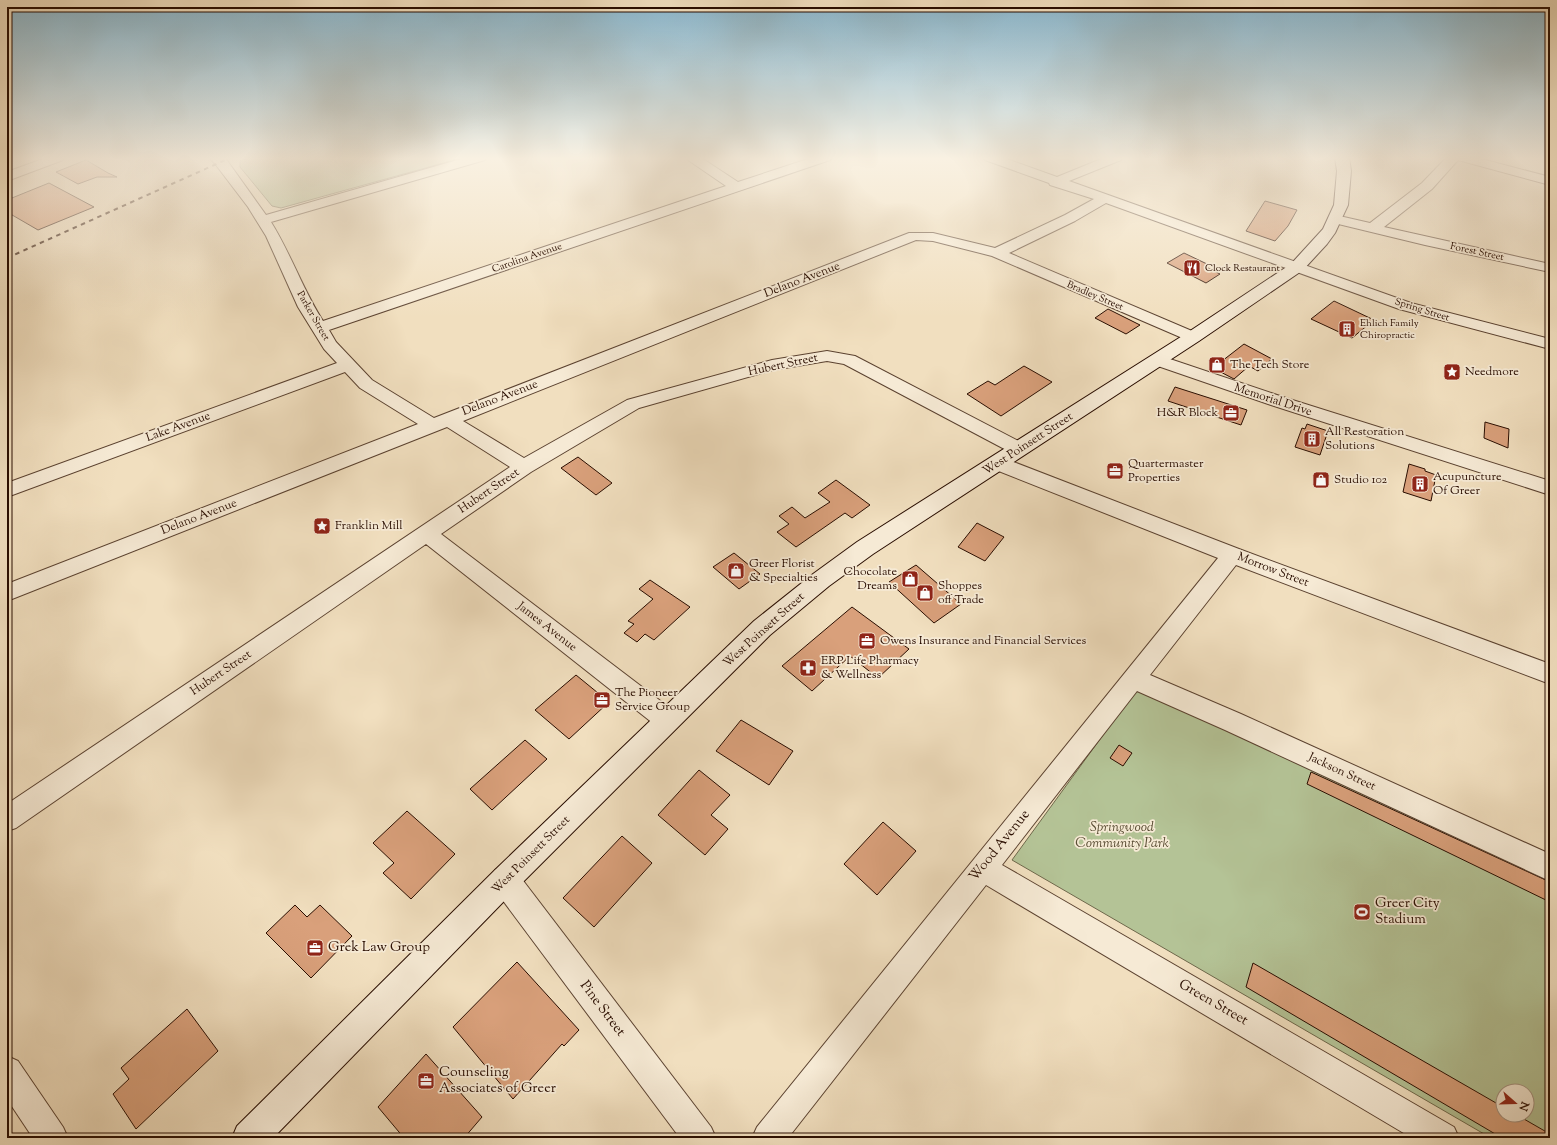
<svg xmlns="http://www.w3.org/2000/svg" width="1557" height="1145" font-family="'Sorts Mill Goudy',serif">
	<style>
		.green { fill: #b4c396; stroke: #6e684b; fill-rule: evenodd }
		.building { fill: #d9a07b; stroke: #290d00 }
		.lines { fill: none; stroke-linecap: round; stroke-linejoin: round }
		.minor-casing { stroke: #5b4230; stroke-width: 2 }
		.secondary-casing { stroke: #290d00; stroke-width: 2 }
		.minor { fill: #f6ead5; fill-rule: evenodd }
		.secondary { fill: #f6ead5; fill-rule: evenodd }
		.rail { stroke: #290d00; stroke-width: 2; stroke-dasharray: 4.5 4.5; stroke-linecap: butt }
		.labels { text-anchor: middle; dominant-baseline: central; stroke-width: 3.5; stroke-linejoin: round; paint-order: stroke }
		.far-street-label { font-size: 10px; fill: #290d00; stroke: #f6ead5 }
		.far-poi-label { font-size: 10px; fill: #290d00; stroke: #f6ead5; text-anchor: start }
		.street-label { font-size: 12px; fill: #290d00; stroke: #f6ead5 }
		.poi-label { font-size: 12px; fill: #290d00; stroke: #f6ead5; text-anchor: start }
		.near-park-label { font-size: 14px; font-style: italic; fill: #5a4d34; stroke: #f6ead5 }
		.near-street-label { font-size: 14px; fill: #290d00; stroke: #f6ead5 }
		.near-poi-label { font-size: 14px; fill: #290d00; stroke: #f6ead5; text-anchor: start }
	</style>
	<rect width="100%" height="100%" fill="#f1dfbf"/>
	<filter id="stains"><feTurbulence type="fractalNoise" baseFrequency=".005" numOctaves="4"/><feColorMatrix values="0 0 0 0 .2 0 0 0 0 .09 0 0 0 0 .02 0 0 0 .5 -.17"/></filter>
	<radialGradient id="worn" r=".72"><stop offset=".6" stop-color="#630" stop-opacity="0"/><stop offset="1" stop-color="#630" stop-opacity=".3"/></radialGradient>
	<g class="green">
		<path d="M250 157H465L281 208 272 206 240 167V161Z"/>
		<path d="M1138 687 1550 877V1138H1491L1012 860ZM1503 1091H1527V1115H1503Z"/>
	</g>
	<g class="building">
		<path d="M86 160 108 173 117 177H97L78 184 56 172Z"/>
		<path d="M49 183 94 207 38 230 7 212V200Z"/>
		<path d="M1265 201 1297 210 1288 226 1275 241 1246 231Z"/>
		<path d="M1184 253 1207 264 1204 266 1220 274 1206 283 1167 263Z"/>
		<path d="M1334 301 1374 320 1352 338 1311 319Z"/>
		<path d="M1108 309 1140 325 1126 334 1095 318Z"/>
		<path d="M1244 344 1272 359 1258 371 1249 366 1234 379 1213 368Z"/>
		<path d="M1024 366 1052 382 1001 416 967 394 988 381 995 385Z"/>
		<path d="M1175 387 1247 410 1241 425 1168 401Z"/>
		<path d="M1485 422 1509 429 1508 448 1484 438Z"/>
		<path d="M1307 424 1328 431 1320 455 1295 447 1302 428 1305 429Z"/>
		<path d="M578 457 612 483 596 495 561 468Z"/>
		<path d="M1409 464 1425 469V471L1436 475 1431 501 1403 492Z"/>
		<path d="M836 480 870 505 852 518 845 513 796 547 777 532 789 524 779 516 792 507 805 518 830 502 818 493Z"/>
		<path d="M977 523 1004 537 985 561 958 547Z"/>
		<path d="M734 553 760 574 739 589 713 567Z"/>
		<path d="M916 565 961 604 934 623 889 582Z"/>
		<path d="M650 580 690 607 654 640 645 634 637 642 624 633 634 624 628 621 653 599 639 589Z"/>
		<path d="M852 607 909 649 878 678 850 656 812 691 782 666Z"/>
		<path d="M576 675 609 702 569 739 535 710Z"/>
		<path d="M741 720 793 751 769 785 716 751Z"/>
		<path d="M525 740 547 759 492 810 470 789Z"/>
		<path d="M1119 745 1132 753 1123 766 1110 758Z"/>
		<path d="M699 770 730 795 711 815 728 829 705 855 658 815Z"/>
		<path d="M1311 772 1550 882V902L1307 784Z"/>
		<path d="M407 811 455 854 411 899 383 873 394 863 373 843Z"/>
		<path d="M883 822 916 851 877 895 844 864Z"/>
		<path d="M622 836 652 863 594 927 563 898Z"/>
		<path d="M295 905 307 917 320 905 352 936 311 978 266 933Z"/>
		<path d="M517 962 579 1030 564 1046 562 1044 513 1099 453 1027Z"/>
		<path d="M1253 963 1503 1107V1115H1517L1550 1134V1138H1502L1246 987Z"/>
		<path d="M187 1009 218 1051 136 1129 113 1094 129 1079 121 1068Z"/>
		<path d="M426 1054 482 1117 464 1138H404L378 1107Z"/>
	</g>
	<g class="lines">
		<g class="minor-casing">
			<g id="minor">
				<path d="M48 157H65L63 160 7 181V172Z"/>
				<path d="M209 157H223L226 159 266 215 468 157H487L485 160 271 222C291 254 303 290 323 321L726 186 688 160 686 157H700L738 182 814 157H832L830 160 329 330 336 342 372 380 434 418 909 233H933L995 248 1065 215 1094 199 1050 185 1049 183 985 160 983 157H1001L1057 177 1106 157H1123L1121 160 1069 181 1411 303 1550 339V349L1399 309 1106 203 1075 221 1009 253 1199 334 1201 337 1199 340 1193 342 1187 340 992 256 933 241 916 240 463 421 524 458 627 400 772 360 827 351 855 356 1026 445 1028 449 1026 453 1019 455 1012 453 844 364 827 361 773 370 639 408 531 472 441 534 675 712 679 720 675 728 667 731 659 728 426 544 16 828 7 831V804L510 467 447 427 7 601V584L418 424 360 388 345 372 7 497V483L337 363 324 349 298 307 266 236 248 207 216 165Z"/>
				<path d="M1447 157H1474L1550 177V185L1458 160 1432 189 1384 227 1550 264V272L1425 245 1330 222 1328 219 1330 216 1335 215 1370 223 1422 183Z"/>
				<path d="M1158 355 1283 397 1550 481V495L1271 405 1152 364 1150 360 1152 356Z"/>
				<path d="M998 456 1239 549 1550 664V684L1236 565 1150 675 1241 714 1550 854V881L1225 730 1137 691 1002 865 1454 1127 1459 1138H1412L986 885 788 1138H752L757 1127 1218 558 991 468 989 463 991 458Z"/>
				<path d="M505 866 515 870 711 1127 716 1138H680L495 890 491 880 495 870Z"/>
				<path d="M7 1056 18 1061 63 1127 68 1138H33L7 1099Z"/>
			</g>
		</g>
		<g class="secondary-casing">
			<path id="secondary" d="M1335 157H1349L1351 171 1348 205 1335 233 1327 244 1303 270 1199 341 873 554 829 586 770 635 515 890 273 1138H232L237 1126 495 870 754 621 813 574 857 542 1187 333 1291 264 1323 229 1334 205 1337 171Z"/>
		</g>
		<use href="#minor" class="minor"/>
		<use href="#secondary" class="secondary"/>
		<path class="rail" d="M7 258 232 157"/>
	</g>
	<linearGradient id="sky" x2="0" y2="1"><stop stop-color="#89b8d0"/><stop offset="0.5" stop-color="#f9f1e2"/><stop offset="1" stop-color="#f9f1e2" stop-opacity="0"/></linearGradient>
	<rect width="1557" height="317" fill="url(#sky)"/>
	<defs>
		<g id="restaurant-square" transform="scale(0.9)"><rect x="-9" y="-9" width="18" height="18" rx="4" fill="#8f2418" stroke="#f6ead5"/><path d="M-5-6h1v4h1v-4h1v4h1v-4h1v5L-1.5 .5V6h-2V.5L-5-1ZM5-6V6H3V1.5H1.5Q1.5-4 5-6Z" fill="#fff"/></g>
		<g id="building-square" transform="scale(0.9)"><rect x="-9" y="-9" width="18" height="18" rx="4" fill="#8f2418" stroke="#f6ead5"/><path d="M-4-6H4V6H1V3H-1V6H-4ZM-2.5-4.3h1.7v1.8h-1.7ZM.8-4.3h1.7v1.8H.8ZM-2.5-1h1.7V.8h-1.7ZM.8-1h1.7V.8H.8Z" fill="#fff"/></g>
		<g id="shop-square" transform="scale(0.9)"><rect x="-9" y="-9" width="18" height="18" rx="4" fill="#8f2418" stroke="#f6ead5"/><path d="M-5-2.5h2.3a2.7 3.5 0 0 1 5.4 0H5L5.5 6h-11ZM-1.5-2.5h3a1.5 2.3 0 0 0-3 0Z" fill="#fff"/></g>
		<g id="sight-square" transform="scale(0.9)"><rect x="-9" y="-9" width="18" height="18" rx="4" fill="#8f2418" stroke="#f6ead5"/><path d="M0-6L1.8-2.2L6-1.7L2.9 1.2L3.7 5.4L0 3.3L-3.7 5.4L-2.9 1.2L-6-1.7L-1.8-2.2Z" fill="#fff"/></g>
		<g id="office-square" transform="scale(0.9)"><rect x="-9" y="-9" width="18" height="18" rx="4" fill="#8f2418" stroke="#f6ead5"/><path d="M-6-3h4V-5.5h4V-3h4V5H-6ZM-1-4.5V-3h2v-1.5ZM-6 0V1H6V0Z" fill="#fff"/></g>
		<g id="pharmacy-square" transform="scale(0.9)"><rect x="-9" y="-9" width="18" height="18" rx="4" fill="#8f2418" stroke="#f6ead5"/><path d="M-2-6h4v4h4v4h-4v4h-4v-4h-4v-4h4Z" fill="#fff"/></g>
		<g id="stadium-square" transform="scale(0.9)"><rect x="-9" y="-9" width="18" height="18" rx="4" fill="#8f2418" stroke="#f6ead5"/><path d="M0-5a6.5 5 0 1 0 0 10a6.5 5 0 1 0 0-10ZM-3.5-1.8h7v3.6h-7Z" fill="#fff"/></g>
	</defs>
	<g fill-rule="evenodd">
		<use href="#restaurant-square" x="1192" y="268"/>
		<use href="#building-square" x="1347" y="329"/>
		<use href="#shop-square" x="1217" y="365"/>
		<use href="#sight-square" x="1452" y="372"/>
		<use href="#office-square" x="1231" y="413"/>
		<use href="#building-square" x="1312" y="439"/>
		<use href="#office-square" x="1115" y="471"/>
		<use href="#shop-square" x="1321" y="480"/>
		<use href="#building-square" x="1420" y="484"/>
		<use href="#sight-square" x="322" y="526"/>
		<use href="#shop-square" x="736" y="571"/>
		<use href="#shop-square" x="910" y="579"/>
		<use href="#shop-square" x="925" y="593"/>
		<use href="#office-square" x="867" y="641"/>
		<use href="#pharmacy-square" x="808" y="668"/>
		<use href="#office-square" x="602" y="700"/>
		<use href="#stadium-square" x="1362" y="912"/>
		<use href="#office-square" x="315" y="948"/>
		<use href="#office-square" x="426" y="1081"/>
	</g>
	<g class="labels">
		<g class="far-street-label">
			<text transform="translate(1477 252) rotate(12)">Forest Street</text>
			<text transform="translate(527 258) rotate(-19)">Carolina Avenue</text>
			<text transform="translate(1095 296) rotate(23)">Bradley Street</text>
			<text transform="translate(1422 310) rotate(17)">Spring Street</text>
			<text transform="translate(313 316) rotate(60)">Parker Street</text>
		</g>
		<g class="far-poi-label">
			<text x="1205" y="268">Clock Restaurant</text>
			<text x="1360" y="323">Ehlich Family<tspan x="1360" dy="12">Chiropractic</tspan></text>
		</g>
		<g class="street-label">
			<text transform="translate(802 280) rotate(-21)">Delano Avenue</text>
			<text transform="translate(783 365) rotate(-12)">Hubert Street</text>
			<text transform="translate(500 398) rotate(-21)">Delano Avenue</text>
			<text transform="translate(1273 400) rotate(18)">Memorial Drive</text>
			<text transform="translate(178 427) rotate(-20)">Lake Avenue</text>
			<text transform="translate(1028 444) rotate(-33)">West Poinsett Street</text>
			<text transform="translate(489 491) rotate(-34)">Hubert Street</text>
			<text transform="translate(199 517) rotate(-21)">Delano Avenue</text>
			<text transform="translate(1273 570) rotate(21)">Morrow Street</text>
			<text transform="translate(547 627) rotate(38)">James Avenue</text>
			<text transform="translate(764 630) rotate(-42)">West Poinsett Street</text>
			<text transform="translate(221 673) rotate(-34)">Hubert Street</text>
			<text transform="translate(1342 772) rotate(25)">Jackson Street</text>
			<text transform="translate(531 855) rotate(-45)">West Poinsett Street</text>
		</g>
		<g class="poi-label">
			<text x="1230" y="365">The Tech Store</text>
			<text x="1465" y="372">Needmore</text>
			<text x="1218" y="413" text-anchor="end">H&amp;R Block</text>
			<text x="1325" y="432">All Restoration<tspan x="1325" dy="14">Solutions</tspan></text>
			<text x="1128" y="464">Quartermaster<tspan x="1128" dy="14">Properties</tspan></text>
			<text x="1433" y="477">Acupuncture<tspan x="1433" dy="14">Of Greer</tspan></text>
			<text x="1334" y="480">Studio 102</text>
			<text x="335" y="526">Franklin Mill</text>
			<text x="749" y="564">Greer Florist<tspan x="749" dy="14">&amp; Specialties</tspan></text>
			<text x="897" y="572" text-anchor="end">Chocolate<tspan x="897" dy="14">Dreams</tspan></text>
			<text x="938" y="586">Shoppes<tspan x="938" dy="14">off Trade</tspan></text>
			<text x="880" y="641">Owens Insurance and Financial Services</text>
			<text x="821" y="661">ERP Life Pharmacy<tspan x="821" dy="14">&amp; Wellness</tspan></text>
			<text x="615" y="693">The Pioneer<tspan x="615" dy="14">Service Group</tspan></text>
		</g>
		<g class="near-park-label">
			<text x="1122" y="828">Springwood<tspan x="1122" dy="16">Community Park</tspan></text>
		</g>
		<g class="near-street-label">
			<text transform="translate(1000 846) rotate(-51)">Wood Avenue</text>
			<text transform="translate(1213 1003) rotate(30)">Green Street</text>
			<text transform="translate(602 1009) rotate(53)">Pine Street</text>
		</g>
		<g class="near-poi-label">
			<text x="1375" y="904">Greer City<tspan x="1375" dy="16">Stadium</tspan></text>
			<text x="328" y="948">Grek Law Group</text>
			<text x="439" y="1073">Counseling<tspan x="439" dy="16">Associates of Greer</tspan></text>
		</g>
	</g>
	<rect width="1557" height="1145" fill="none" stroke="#f1dfbf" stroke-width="24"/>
	<rect x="8" y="8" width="1541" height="1129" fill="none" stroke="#290d00" stroke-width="2"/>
	<rect x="12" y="12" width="1533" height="1121" fill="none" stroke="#290d00"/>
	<g transform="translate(1515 1103) rotate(110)"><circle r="19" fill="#f6ead5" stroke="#a49280"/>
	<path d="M0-3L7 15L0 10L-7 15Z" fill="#8f2418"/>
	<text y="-6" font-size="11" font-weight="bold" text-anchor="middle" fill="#290d00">N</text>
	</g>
	<rect width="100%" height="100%" filter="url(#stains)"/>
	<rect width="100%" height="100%" fill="url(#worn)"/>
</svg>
